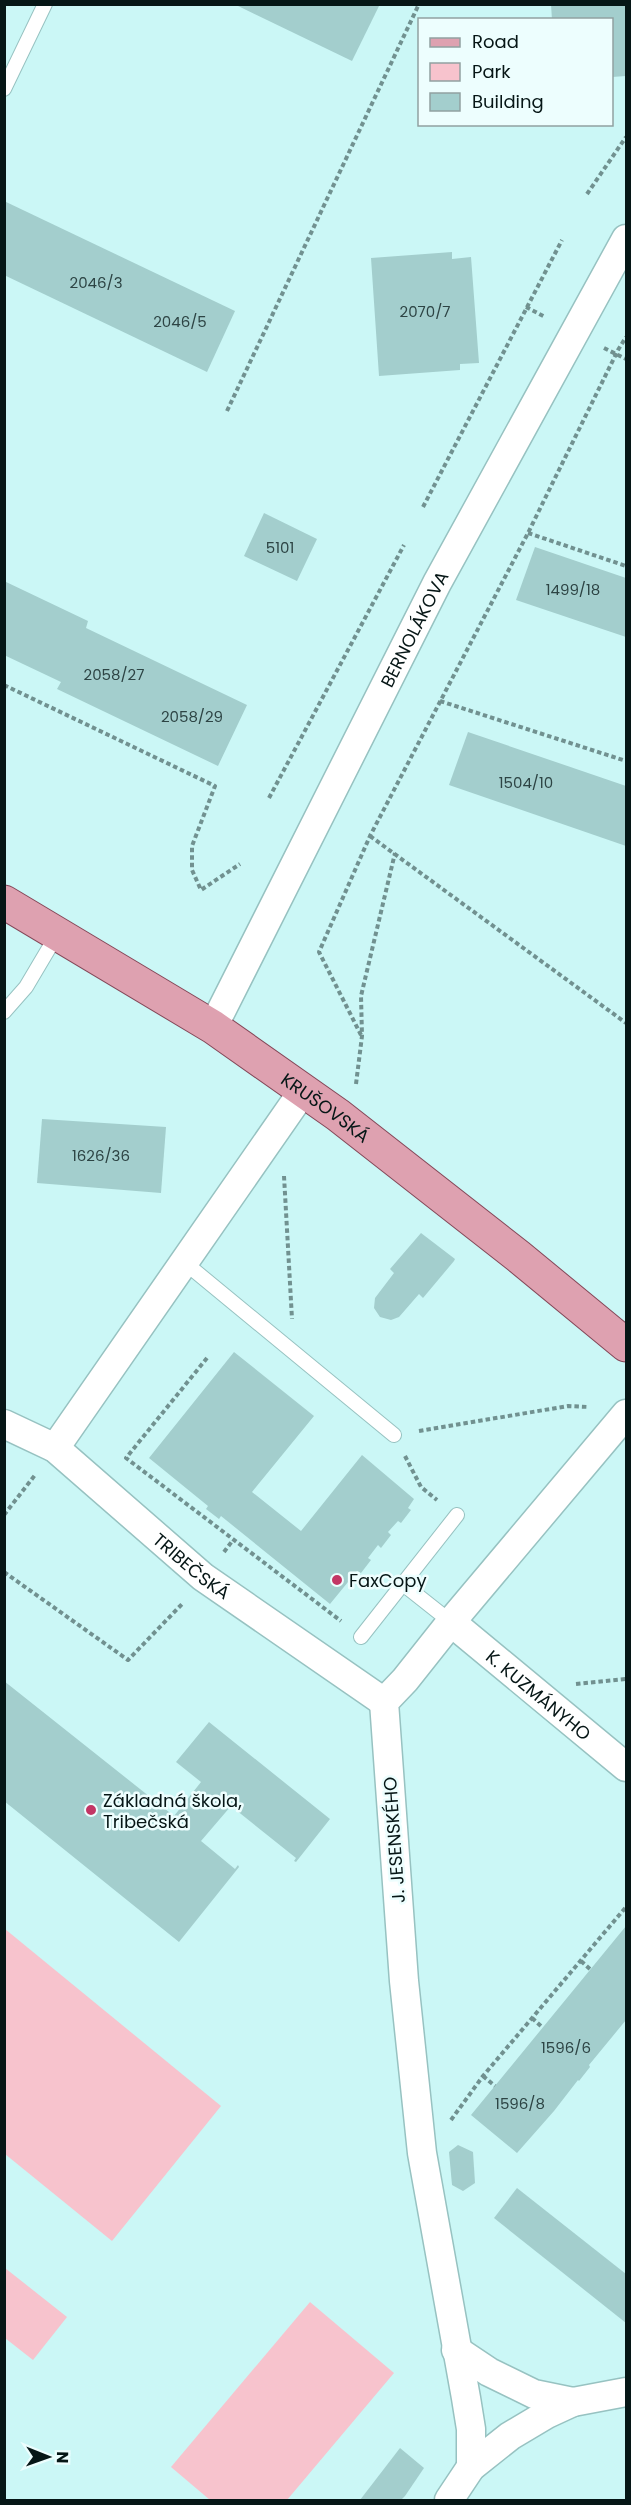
<svg xmlns="http://www.w3.org/2000/svg" width="631" height="2505" font-family="Poppins,sans-serif">
	<style>
		.green { fill: #f7c3cd }
		.building { fill: #a3cecd }
		.lines { fill: none; stroke-linecap: round; stroke-linejoin: round }
		.service-casing { stroke: #97c2c1; stroke-width: 16 }
		.minor-casing { stroke: #97c2c1; stroke-width: 31 }
		.primary-casing { stroke: #844758; stroke-width: 35 }
		.path { stroke: #719190; stroke-width: 4; stroke-dasharray: 4.5 3; stroke-linecap: butt }
		.service { stroke: #fff; stroke-width: 14 }
		.minor { stroke: #fff; stroke-width: 28 }
		.primary { stroke: #dea1b0; stroke-width: 33 }
		.poi-dot { fill: #c33665; stroke: #edfefe; stroke-width: 2 }
		.labels { text-anchor: middle; dominant-baseline: central; stroke-width: 5; stroke-linejoin: round; paint-order: stroke }
		.number-label { font-size: 15px; fill: #2d4444 }
		.street-label { font-size: 18px; fill: #061616; stroke: #edfefe }
		.poi-label { font-size: 18px; fill: #061616; stroke: #edfefe; text-anchor: start }
	</style>
	<rect width="100%" height="100%" fill="#cbf7f6"/>
	<g class="green">
		<path d="M5 1929 221 2106 112 2241 5 2154Z"/>
		<path d="M5 2268 67 2317 33 2360 5 2338Z"/>
		<path d="M310 2302 394 2373 287 2500H210L171 2467Z"/>
	</g>
	<g class="building">
		<path d="M234 4H380L352 61Z"/>
		<path d="M551 4H626V76L612 77V20H552Z"/>
		<path d="M4 201 235 311 207 372 4 275Z"/>
		<path d="M452 252V259L471 257 479 363 460 364V370L379 376 371 258Z"/>
		<path d="M264 513 317 539 297 581 244 556Z"/>
		<path d="M535 547 626 578V637L516 600Z"/>
		<path d="M4 581 88 621 86 628 247 705 218 766 57 689 61 682 4 655Z"/>
		<path d="M468 732 626 786V846L449 785Z"/>
		<path d="M42 1119 166 1127 161 1193 37 1183Z"/>
		<path d="M421 1233 455 1259 454 1261 423 1298 419 1294 399 1317 391 1320 380 1317 374 1308 375 1298 394 1273 390 1269Z"/>
		<path d="M234 1352 314 1416 252 1492 301 1531 362 1455 414 1499 408 1508 411 1510 401 1523 398 1521 388 1532 391 1535 381 1548 378 1545 368 1558 371 1560 361 1573 357 1571 330 1604 221 1516 219 1519 206 1509 208 1506 149 1458Z"/>
		<path d="M4 1681 174 1816 201 1782 176 1762 209 1722 330 1819 296 1862 294 1861 296 1858 231 1806 201 1841 235 1869 238 1865 239 1867 179 1942 4 1801Z"/>
		<path d="M626 1926V2020L589 2065 590 2067 579 2081 578 2080 554 2111 517 2153 471 2115Z"/>
		<path d="M458 2145 473 2152 475 2183 463 2191 452 2185 449 2152Z"/>
		<path d="M517 2188 626 2274V2323L494 2218Z"/>
		<path d="M400 2448 424 2468 405 2496 401 2500H360Z"/>
	</g>
	<g class="lines">
		<g class="service-casing">
			<g id="service">
				<path d="M4 89 45 4"/>
				<path d="M4 1012 26 987 58 933"/>
				<path d="M184 1262 394 1435"/>
				<path d="M403 1584 451 1622"/>
				<path d="M361 1637 457 1515"/>
			</g>
		</g>
		<g class="minor-casing">
			<g id="minor">
				<path id="s1" d="M213 1027 437 583 626 239"/>
				<path id="s2" d="M4 1424 55 1448 203 1577 384 1702"/>
				<path d="M55 1448 303 1091"/>
				<path id="s3" d="M451 1622 626 1767"/>
				<path d="M456 2350 489 2372 534 2394 573 2402"/>
				<path d="M471 2467V2429L466 2398 422 2153 404 1981 384 1702 405 1680 451 1622 626 1414"/>
				<path d="M449 2500 471 2467 510 2436 547 2414 573 2402 626 2392"/>
			</g>
		</g>
		<g class="primary-casing">
			<g id="primary">
				<path id="s4" d="M4 902 213 1027 338 1115 518 1256 626 1345"/>
			</g>
		</g>
		<g class="path">
			<path d="M587 194 626 137"/>
			<path d="M526 307 545 317"/>
			<path d="M604 348 626 359"/>
			<path d="M227 411 419 4"/>
			<path d="M423 507 562 240"/>
			<path d="M528 533 626 566"/>
			<path d="M4 685 215 786 192 846V870L201 890 240 864"/>
			<path d="M440 701 626 761"/>
			<path d="M269 798 404 545"/>
			<path d="M370 836 626 1023"/>
			<path d="M361 1035 319 952 370 836 528 533 618 350 626 337"/>
			<path d="M356 1084 362 1036 361 996 395 853"/>
			<path d="M284 1176 292 1319"/>
			<path d="M207 1358 126 1458 341 1621"/>
			<path d="M419 1431 568 1406 589 1407"/>
			<path d="M405 1456 421 1487 437 1500"/>
			<path d="M4 1515 35 1475"/>
			<path d="M224 1552 233 1540"/>
			<path d="M4 1572 128 1660 183 1603"/>
			<path d="M576 1684 626 1679"/>
			<path d="M581 1961 591 1970"/>
			<path d="M532 2018 543 2028"/>
			<path d="M483 2076 495 2086"/>
			<path d="M451 2120 483 2076 626 1907"/>
		</g>
		<use href="#service" class="service"/>
		<use href="#minor" class="minor"/>
		<use href="#primary" class="primary"/>
	</g>
	<g class="poi-dot">
		<circle cx="337" cy="1580" r="6"/>
		<circle cx="91" cy="1810" r="6"/>
	</g>
	<g class="labels">
		<g class="number-label">
			<text x="96" y="282">2046/3</text>
			<text x="425" y="311">2070/7</text>
			<text x="180" y="321">2046/5</text>
			<text x="280" y="547">5101</text>
			<text x="573" y="589">1499/18</text>
			<text x="114" y="674">2058/27</text>
			<text x="192" y="716">2058/29</text>
			<text x="526" y="782">1504/10</text>
			<text x="101" y="1155">1626/36</text>
			<text x="566" y="2047">1596/6</text>
			<text x="520" y="2103">1596/8</text>
		</g>
		<g class="street-label">
			<text stroke="none"><textPath href="#s1" startOffset="446">BERNOLÁKOVA</textPath></text>
			<text stroke="none"><textPath href="#s4" startOffset="382">KRUŠOVSKÁ</textPath></text>
			<text stroke="none"><textPath href="#s2" startOffset="237">TRIBEČSKÁ</textPath></text>
			<text stroke="none"><textPath href="#s3" startOffset="114">K. KUZMÁNYHO</textPath></text>
			<text transform="translate(394 1840) rotate(-94)">J. JESENSKÉHO</text>
		</g>
		<g class="poi-label">
			<text x="349" y="1580">FaxCopy</text>
			<text x="103" y="1800">Základná škola,<tspan x="103" dy="21">Tribečská</tspan></text>
		</g>
	</g>
	<rect width="631" height="2505" fill="none" stroke="#061616" stroke-width="12"/>
	<rect x="418" y="18" width="195" height="108" fill="#edfefe" stroke="#91a1a1" stroke-width="1.5"/>
	<rect x="430" y="38" width="30" height="9" fill="#dea1b0" stroke="#91a1a1" stroke-width="1.5"/>
	<text x="472" y="48" font-size="18" fill="#061616">Road</text>
	<rect x="430" y="63" width="30" height="18" fill="#f7c3cd" stroke="#91a1a1" stroke-width="1.5"/>
	<text x="472" y="78" font-size="18" fill="#061616">Park</text>
	<rect x="430" y="93" width="30" height="18" fill="#a3cecd" stroke="#91a1a1" stroke-width="1.5"/>
	<text x="472" y="108" font-size="18" fill="#061616">Building</text>
	<g transform="translate(48 2457) rotate(91)" stroke="#edfefe" stroke-width="4.5" paint-order="stroke">
	<path d="M0-4.5L10 22L0 15L-10 22Z" fill="#061616"/>
	<text y="-9" font-size="16" font-weight="bold" text-anchor="middle" fill="#061616">N</text>
	</g>
</svg>
